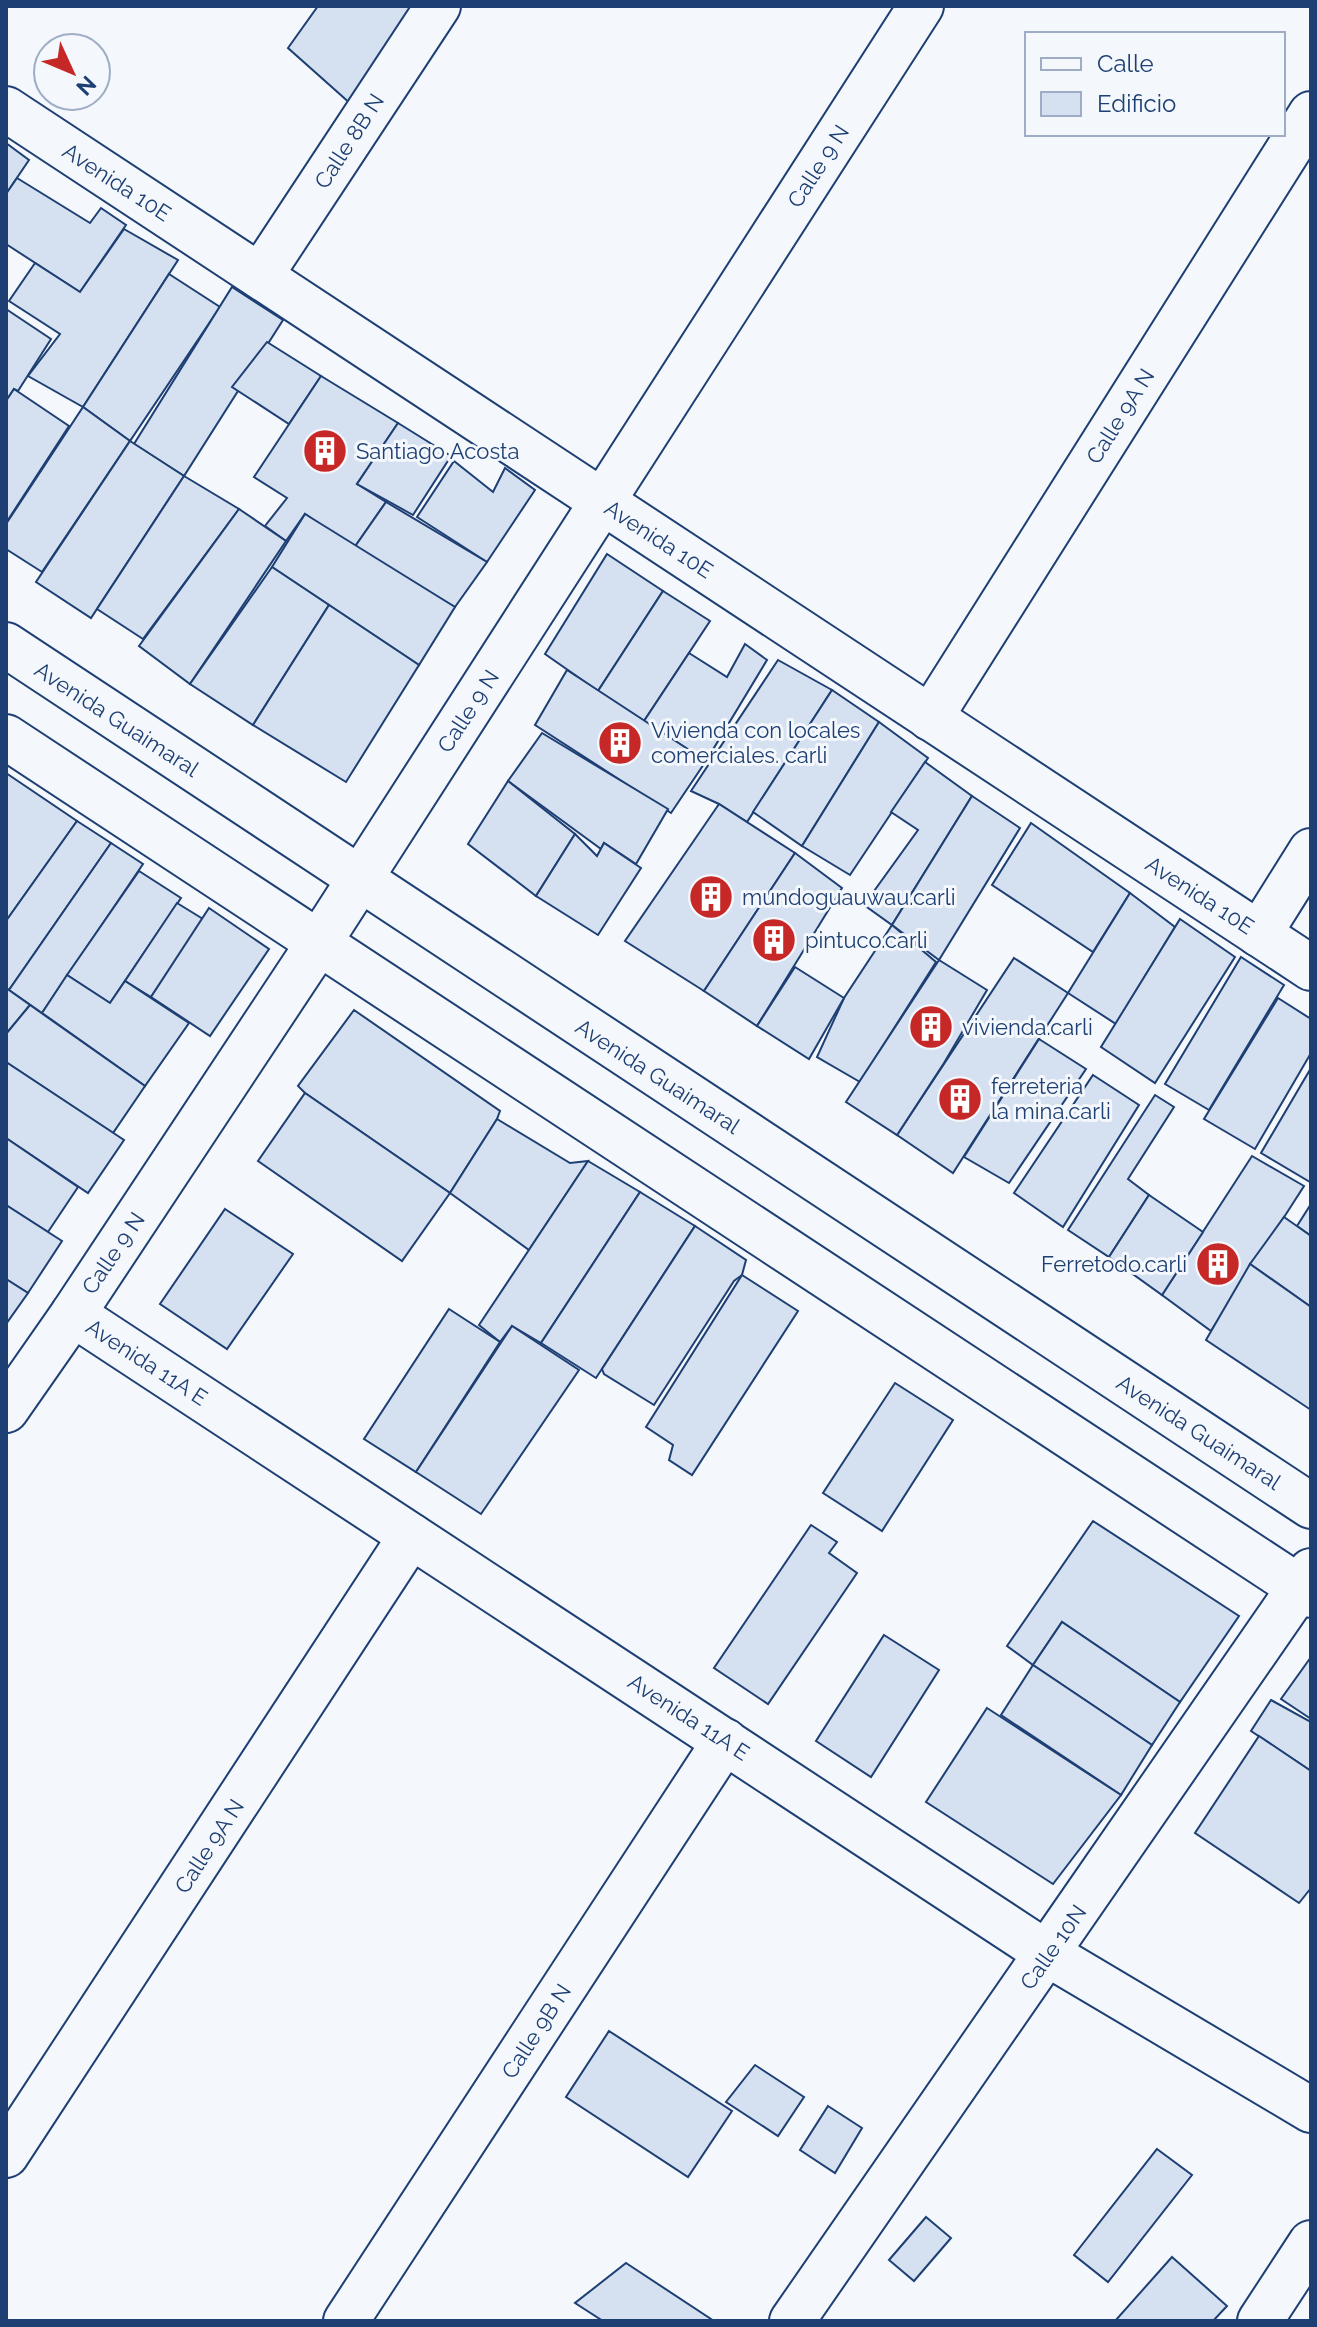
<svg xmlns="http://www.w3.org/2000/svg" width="1317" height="2327" font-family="Raleway,sans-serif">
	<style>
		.building { fill: #d5e0f0; stroke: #1d3f73; stroke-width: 2 }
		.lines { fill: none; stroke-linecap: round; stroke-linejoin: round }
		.minor-casing { stroke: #1d3f73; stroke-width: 48 }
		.tertiary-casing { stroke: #1d3f73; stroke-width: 48 }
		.minor { stroke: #f4f7fb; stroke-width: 44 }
		.tertiary { stroke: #f4f7fb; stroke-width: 44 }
		.labels { text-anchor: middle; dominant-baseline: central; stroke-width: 6; stroke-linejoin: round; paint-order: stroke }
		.street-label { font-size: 22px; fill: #1d3f73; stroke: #f4f7fb }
		.poi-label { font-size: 22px; fill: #1d3f73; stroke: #f4f7fb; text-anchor: start }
	</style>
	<rect width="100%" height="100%" fill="#f4f7fb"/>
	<g class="building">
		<path d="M318 6H418L352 105 288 48Z"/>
		<path d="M6 143 29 160 6 194Z"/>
		<path d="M17 178 90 223 101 208 126 225 80 292 6 244V194Z"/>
		<path d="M124 229 178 260 83 407 28 376 60 334 9 301 35 263 80 292Z"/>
		<path d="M169 274 220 307 130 441 83 407Z"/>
		<path d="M232 287 283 320 184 476 134 444Z"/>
		<path d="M6 309 51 339 18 391 14 389 6 401Z"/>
		<path d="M267 342 321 376 289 424 232 387Z"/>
		<path d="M321 376 398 423 357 484 386 502 354 548 305 514 286 541 265 526 287 498 254 477Z"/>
		<path d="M14 389 69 426 6 523V401Z"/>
		<path d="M83 407 130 441 42 572 6 549V524Z"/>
		<path d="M398 423 451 456 413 515 357 484Z"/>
		<path d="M130 441 184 476 91 618 36 582Z"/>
		<path d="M454 461 493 492 505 468 535 490 487 562 417 517Z"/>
		<path d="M184 476 239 509 143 639 97 609Z"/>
		<path d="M386 502 487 562 455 607 354 548Z"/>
		<path d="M239 509 286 541 190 684 139 646Z"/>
		<path d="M305 514 455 607 419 665 272 567Z"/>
		<path d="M607 554 663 591 598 691 545 654Z"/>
		<path d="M272 567 329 605 253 725 190 684Z"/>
		<path d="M663 591 710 621 644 721 598 691Z"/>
		<path d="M329 605 419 665 346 782 253 725Z"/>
		<path d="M745 644 767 660 706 761 644 721 689 653 727 677Z"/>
		<path d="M778 660 832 690 747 822 719 804 691 791Z"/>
		<path d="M567 670 706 761 671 813 535 725Z"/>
		<path d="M832 690 879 722 802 846 753 812Z"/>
		<path d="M879 722 928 758 850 875 802 846Z"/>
		<path d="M542 733 668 809 636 864 604 843 601 849 508 781Z"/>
		<path d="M925 762 972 796 892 925 864 905 918 830 891 812Z"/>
		<path d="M6 773 77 821 6 921Z"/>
		<path d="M508 781 575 834 536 896 468 844Z"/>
		<path d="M972 796 1020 828 939 960 892 925Z"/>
		<path d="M719 804 795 853 704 991 625 941Z"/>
		<path d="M77 821 111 843 9 990 6 988V921Z"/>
		<path d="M1031 823 1130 893 1093 952 992 885Z"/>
		<path d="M575 834 597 856 604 843 641 868 598 935 536 896Z"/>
		<path d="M111 843 143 864 42 1013 9 990Z"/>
		<path d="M795 853 842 888 757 1026 704 991Z"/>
		<path d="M139 871 181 898 110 1003 67 975Z"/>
		<path d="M1130 893 1175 927 1116 1024 1068 993Z"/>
		<path d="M177 903 203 919 151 997 125 981Z"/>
		<path d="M209 908 269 949 210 1036 151 997Z"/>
		<path d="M1180 919 1235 957 1155 1083 1101 1047Z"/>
		<path d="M892 925 936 962 860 1082 817 1057 844 998Z"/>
		<path d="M1241 957 1284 985 1209 1110 1165 1084Z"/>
		<path d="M1014 958 1068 993 953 1173 897 1135Z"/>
		<path d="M939 960 987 990 944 1063 897 1135 846 1102Z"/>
		<path d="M795 967 844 998 809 1059 757 1026Z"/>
		<path d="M67 975 110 1003 125 981 189 1023 145 1086 42 1013Z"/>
		<path d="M6 988 30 1005 6 1034Z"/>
		<path d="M1278 998 1311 1019V1053L1255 1149 1204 1119Z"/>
		<path d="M30 1005 145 1086 113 1133 6 1062V1034Z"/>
		<path d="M354 1010 500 1111 497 1119 450 1193 305 1093 298 1086Z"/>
		<path d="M1039 1039 1086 1069 1009 1183 964 1157Z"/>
		<path d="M6 1062 124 1140 88 1193 6 1138Z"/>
		<path d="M1311 1068V1181L1310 1182 1261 1153Z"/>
		<path d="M1093 1075 1139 1105 1063 1227 1014 1193Z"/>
		<path d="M305 1093 450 1193 402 1261 258 1161Z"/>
		<path d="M1155 1095 1174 1107 1128 1179 1149 1195 1109 1257 1068 1230Z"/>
		<path d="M497 1119 570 1163 588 1161 529 1250 450 1193Z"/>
		<path d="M6 1138 78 1187 48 1232 6 1205Z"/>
		<path d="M1252 1156 1304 1186 1211 1331 1162 1295Z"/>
		<path d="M588 1161 640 1192 541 1343 512 1326 500 1342 479 1325Z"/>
		<path d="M640 1192 695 1226 596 1378 541 1343Z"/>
		<path d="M1149 1195 1203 1232 1162 1295 1109 1257Z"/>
		<path d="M1311 1204V1236L1297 1226Z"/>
		<path d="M6 1205 62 1241 28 1293 6 1279Z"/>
		<path d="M225 1209 293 1254 227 1349 160 1304Z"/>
		<path d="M1284 1217 1311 1236V1307L1250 1264Z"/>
		<path d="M695 1226 746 1260 742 1275 734 1281 654 1405 604 1374 602 1369Z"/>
		<path d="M1250 1264 1311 1307V1410L1206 1340Z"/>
		<path d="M742 1275 798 1311 692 1475 669 1460 673 1445 646 1427Z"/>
		<path d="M6 1279 28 1293 6 1324Z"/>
		<path d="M449 1309 500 1342 416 1472 364 1439Z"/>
		<path d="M512 1326 579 1370 481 1514 416 1472Z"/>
		<path d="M895 1383 953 1420 882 1531 823 1493Z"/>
		<path d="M1093 1521 1239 1616 1180 1702 1062 1622 1033 1665 1007 1646Z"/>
		<path d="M811 1525 837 1542 829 1553 857 1573 768 1704 714 1668Z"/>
		<path d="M1062 1622 1180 1702 1152 1745 1033 1665Z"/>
		<path d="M884 1635 939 1670 871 1777 816 1741Z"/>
		<path d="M1311 1657V1719L1281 1699Z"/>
		<path d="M1033 1665 1152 1745 1121 1795 1001 1715Z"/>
		<path d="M1271 1700 1311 1722V1771L1251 1731Z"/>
		<path d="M987 1708 1121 1795 1053 1884 926 1802Z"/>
		<path d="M1259 1736 1311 1771V1888L1299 1903 1195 1833Z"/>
		<path d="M609 2031 732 2111 688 2177 566 2097Z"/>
		<path d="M755 2065 804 2097 778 2136 726 2102Z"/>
		<path d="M828 2106 862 2128 835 2173 800 2150Z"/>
		<path d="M1157 2149 1192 2175 1108 2282 1074 2255Z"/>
		<path d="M926 2217 951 2238 914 2281 889 2260Z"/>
		<path d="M1172 2257 1227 2306 1213 2321H1115Z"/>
		<path d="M626 2263 714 2321H603L575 2303Z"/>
	</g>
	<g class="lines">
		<g class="minor-casing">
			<g id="minor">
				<path d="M6 109 1311 968"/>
				<path d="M260 276 438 6"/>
				<path d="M930 718 1311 114"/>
				<path d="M1259 934 1311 851"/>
				<path d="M73 1314 1048 1954 1311 2110"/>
				<path d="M6 1410 73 1314 318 944 921 6"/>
				<path d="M6 2155 411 1536"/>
				<path d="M346 2321 725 1741"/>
				<path d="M792 2321 1311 1571"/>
				<path d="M1260 2321 1311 2243"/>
			</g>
		</g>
		<g class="tertiary-casing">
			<g id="tertiary">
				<path d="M6 645 1311 1506"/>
				<path d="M6 737 1311 1595"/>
			</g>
		</g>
		<use href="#minor" class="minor"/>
		<use href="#tertiary" class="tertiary"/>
	</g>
	<defs>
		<g id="building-disc" transform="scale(2.3)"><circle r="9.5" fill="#c62828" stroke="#f4f7fb"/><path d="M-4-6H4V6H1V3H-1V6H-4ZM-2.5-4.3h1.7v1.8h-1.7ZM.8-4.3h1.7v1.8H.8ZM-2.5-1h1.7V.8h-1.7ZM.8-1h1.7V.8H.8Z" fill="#fff"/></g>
	</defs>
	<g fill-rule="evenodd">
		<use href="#building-disc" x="325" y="451"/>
		<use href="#building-disc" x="620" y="743"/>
		<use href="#building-disc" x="711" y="897"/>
		<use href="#building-disc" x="774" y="940"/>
		<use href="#building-disc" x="931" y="1027"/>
		<use href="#building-disc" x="960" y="1099"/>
		<use href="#building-disc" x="1218" y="1264"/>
	</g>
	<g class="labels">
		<g class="street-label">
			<text transform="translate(349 141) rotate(-57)">Calle 8B N</text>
			<text transform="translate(818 166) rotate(-57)">Calle 9 N</text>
			<text transform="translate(117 182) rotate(33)">Avenida 10E</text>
			<text transform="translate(1120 416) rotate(-58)">Calle 9A N</text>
			<text transform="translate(659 539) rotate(33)">Avenida 10E</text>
			<text transform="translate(468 711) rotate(-57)">Calle 9 N</text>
			<text transform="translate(117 719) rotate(33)">Avenida Guaimaral</text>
			<text transform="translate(1200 895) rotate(33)">Avenida 10E</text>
			<text transform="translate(658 1076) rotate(33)">Avenida Guaimaral</text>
			<text transform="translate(113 1253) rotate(-56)">Calle 9 N</text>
			<text transform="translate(147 1362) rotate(33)">Avenida 11A E</text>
			<text transform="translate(1199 1432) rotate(33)">Avenida Guaimaral</text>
			<text transform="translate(689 1717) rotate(33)">Avenida 11A E</text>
			<text transform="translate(209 1846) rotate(-57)">Calle 9A N</text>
			<text transform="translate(1053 1947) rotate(-55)">Calle 10N</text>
			<text transform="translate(536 2031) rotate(-57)">Calle 9B N</text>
		</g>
		<g class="poi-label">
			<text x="356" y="451">Santiago Acosta</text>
			<text x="651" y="730">Vivienda con locales<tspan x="651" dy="25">comerciales. carli</tspan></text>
			<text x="742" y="897">mundoguauwau.carli</text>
			<text x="805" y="940">pintuco.carli</text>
			<text x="962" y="1027">vivienda.carli</text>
			<text x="991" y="1086">ferreteria<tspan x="991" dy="25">la mina.carli</tspan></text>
			<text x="1187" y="1264" text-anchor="end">Ferretodo.carli</text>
		</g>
	</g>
	<rect width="1317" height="2327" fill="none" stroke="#1d3f73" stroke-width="16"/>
	<rect x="1025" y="32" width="260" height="104" fill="#f4f7fb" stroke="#9eadc5" stroke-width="2"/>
	<rect x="1041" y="58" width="40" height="12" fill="#f4f7fb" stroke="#9eadc5" stroke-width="2"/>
	<text x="1097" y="72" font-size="24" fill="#1d3f73">Calle</text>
	<rect x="1041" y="92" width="40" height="24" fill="#d5e0f0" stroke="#9eadc5" stroke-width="2"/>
	<text x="1097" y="112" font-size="24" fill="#1d3f73">Edificio</text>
	<g transform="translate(72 72) rotate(134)"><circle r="38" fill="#f4f7fb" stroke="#9eadc5" stroke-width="2"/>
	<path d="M0-6L14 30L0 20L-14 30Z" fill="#c62828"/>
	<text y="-12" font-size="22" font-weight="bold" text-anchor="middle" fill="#1d3f73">N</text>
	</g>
</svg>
